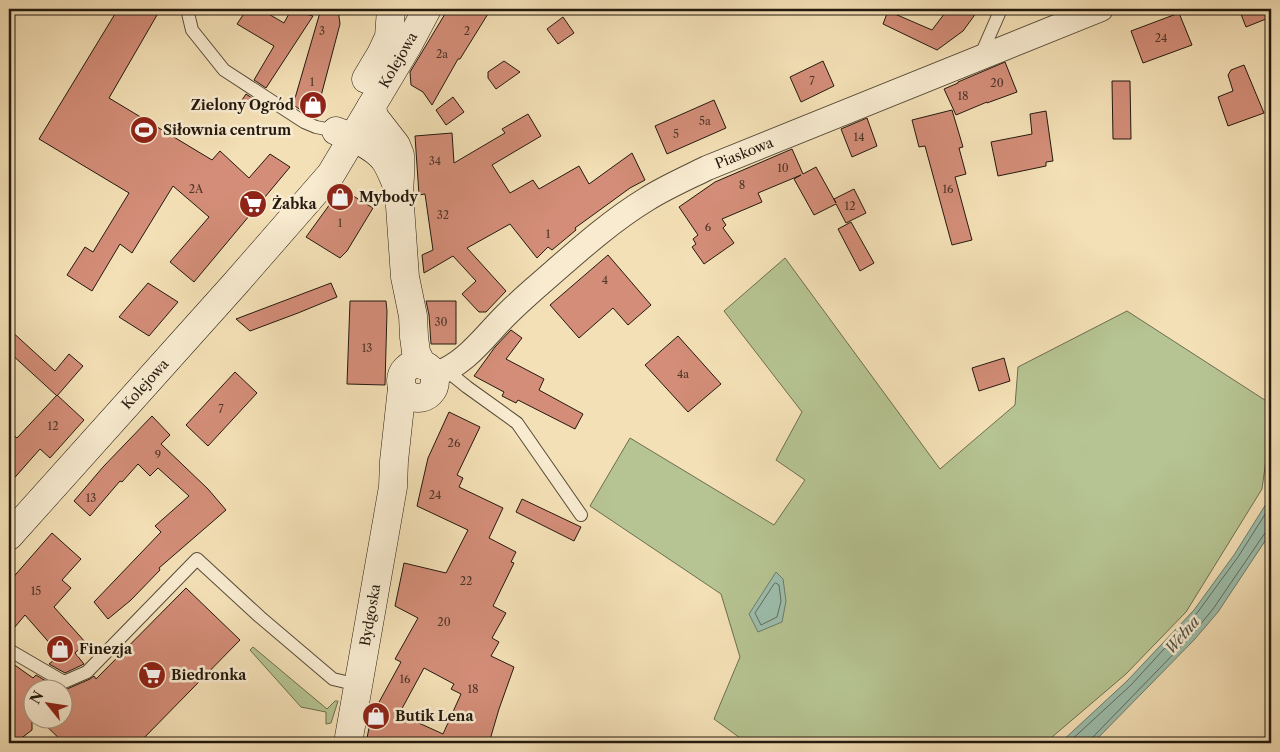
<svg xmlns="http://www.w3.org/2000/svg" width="1280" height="752" font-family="'Libre Caslon Text',serif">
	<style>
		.green { fill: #b6c392; stroke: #6c6e50 }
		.water { fill: #9cbdab; stroke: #6c7b6c }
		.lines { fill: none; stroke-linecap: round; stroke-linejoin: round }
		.shore { stroke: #606b5c; stroke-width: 1 }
		.building { fill: #d38d78; stroke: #23190e; fill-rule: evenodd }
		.lane-casing { stroke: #574b38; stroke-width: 14 }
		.street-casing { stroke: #574b38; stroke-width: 26 }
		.secondary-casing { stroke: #23190e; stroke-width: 29 }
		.lane { stroke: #f8ebd0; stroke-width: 12 }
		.street { stroke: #f8ebd0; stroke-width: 24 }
		.secondary { stroke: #f8ebd0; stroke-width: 28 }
		.labels { text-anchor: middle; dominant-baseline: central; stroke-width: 5; stroke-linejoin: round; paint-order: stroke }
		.number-label { font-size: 11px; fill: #4f3628 }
		.street-label { font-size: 14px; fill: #23190e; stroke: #f8ebd0 }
		.poi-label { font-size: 14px; font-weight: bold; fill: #23190e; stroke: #f8ebd0; text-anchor: start }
		.water-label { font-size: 15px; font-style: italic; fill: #4d5245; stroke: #f8ebd0 }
	</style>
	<rect width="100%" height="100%" fill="#f4e0b6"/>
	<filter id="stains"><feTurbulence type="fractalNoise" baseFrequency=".004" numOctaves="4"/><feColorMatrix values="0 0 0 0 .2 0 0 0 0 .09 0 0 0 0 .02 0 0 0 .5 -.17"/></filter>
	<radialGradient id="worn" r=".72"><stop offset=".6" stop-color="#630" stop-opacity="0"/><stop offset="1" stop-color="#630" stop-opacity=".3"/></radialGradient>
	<g class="green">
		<path d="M785 258 940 469 1015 405 1018 367 1127 311 1271 404V423L1262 489 1186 612 1126 674 1045 743H747L714 719 740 657 721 594 590 506 630 438 774 525 805 480 776 460 802 412 724 311Z"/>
		<path d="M253 647 327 709 335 701H338L331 723 326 724V712L301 707 250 650Z"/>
	</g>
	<g class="water">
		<path d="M1271 496V532L1218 612 1194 640 1093 743H1060L1127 681 1194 610 1234 555Z"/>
		<path d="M776 572 783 579 786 601 782 622 758 632 749 614Z"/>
	</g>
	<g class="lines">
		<g class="shore">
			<path d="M776 583 779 585 781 601 777 617 761 625 755 613 774 584Z"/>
			<path d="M1068 743 1131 685 1197 613 1238 557 1271 505"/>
			<path d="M1090 743 1092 738 1190 637 1213 609 1265 533 1268 530H1271"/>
		</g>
	</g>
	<g class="building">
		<path d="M118 9H146L157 15 109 98 212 160 220 151 249 178 270 154 290 167 194 282 170 262 209 217 173 186 132 253 120 244 92 291 67 275 85 247 93 252 129 193 39 139Z"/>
		<path d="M247 9H260L284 23 291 10 313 16 266 88 254 80 274 46 237 24Z"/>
		<path d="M321 9H338L340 24 316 115 301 110 293 105Z"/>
		<path d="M448 9H491L460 59H458L432 105 423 92 411 85 410 72Z"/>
		<path d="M948 9H979L963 31 937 50 883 24 888 11 932 30Z"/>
		<path d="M1239 9H1271V17L1246 27Z"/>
		<path d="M1179 13 1192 45 1143 63 1131 31Z"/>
		<path d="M563 17 574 33 558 44 547 29Z"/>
		<path d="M504 61 520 72 496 89 488 78V72Z"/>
		<path d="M823 61 834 86 801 102 790 77Z"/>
		<path d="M1005 62 1017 92 987 103V102L956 115 944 89 958 83V82Z"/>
		<path d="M1244 65 1264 113 1228 126 1218 97 1233 91 1228 75 1231 70Z"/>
		<path d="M1112 81H1130L1131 139H1113Z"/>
		<path d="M246 94 258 102 254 108 242 100Z"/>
		<path d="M453 97 464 112 446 125 436 110Z"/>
		<path d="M714 100 726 128 667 154 655 126Z"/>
		<path d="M952 110 963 147 959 148 966 174 955 177 972 240 952 245 925 146 919 147 912 120Z"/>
		<path d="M1046 111 1053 161 1046 162V166L998 176 991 142 1032 134 1030 114Z"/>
		<path d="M528 114 541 136 492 165 510 193 533 180 539 189 579 166 589 184 632 153 645 180 630 188 575 228 576 230 552 250 548 247 537 258 510 224 467 248 506 291 486 312H479L462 294 476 281 453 256 424 273 422 255 433 250 425 194 419 195 415 136 452 133 454 163 505 133 502 129Z"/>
		<path d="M867 118 877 146 852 157 841 129Z"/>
		<path d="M792 149 803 174 816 167 836 203 834 199 854 189 866 213 846 223 836 204 814 215 794 179 801 175 758 193 762 202 722 219 726 225 723 228 734 243 704 264 692 247 696 244 693 239 698 235 679 207 715 182Z"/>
		<path d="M345 191 373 208 347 251 340 258 306 237 338 193Z"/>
		<path d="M851 222 874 263 860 271 838 229Z"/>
		<path d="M608 255 651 305 628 325 613 308 579 338 550 305Z"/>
		<path d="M148 283 178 302 149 336 119 317Z"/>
		<path d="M331 283 337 297 298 313 250 331 236 319Z"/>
		<path d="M350 301H386L387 311 385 385 347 384Z"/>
		<path d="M426 301H456V344H431L429 315Z"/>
		<path d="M9 329 55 371 69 354 83 366 57 396 9 352Z"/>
		<path d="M511 330 522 338 506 359 544 379 539 390 583 414 575 429 518 400 516 403 502 396 504 392 474 376 495 347Z"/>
		<path d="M678 336 721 384 688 412 645 365Z"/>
		<path d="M1004 358 1010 381 979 391 972 368Z"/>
		<path d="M235 372 257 393 208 446 186 425Z"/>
		<path d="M57 395 84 420 50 458 40 449 9 484V431L17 438Z"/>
		<path d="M449 412 480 427 457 475 463 478 459 487 503 508 489 538 516 552 511 562 514 563 493 606 506 613 492 638 499 642 491 656 514 667 499 709 489 743H366L374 703 378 704 401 662 395 659 418 618 395 606 404 563 446 573 468 530 417 506 428 458ZM424 668 454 684 451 689 461 694 443 734 399 714Z"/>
		<path d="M152 416 170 435 161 444 208 489 226 510 159 568 160 570 131 600 108 619 94 602 161 532 155 526 189 496 158 468 150 476 138 464 122 482 120 481 90 516 74 501 103 467Z"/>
		<path d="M522 499 581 527 574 541 516 512Z"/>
		<path d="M52 533 81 559 62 580 71 588 54 607 86 643 75 653 84 664 65 673 49 664 60 655 25 615 9 634V582Z"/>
		<path d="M186 588 240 640 139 743H64L40 720H62V690L67 689 90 679 94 676 96 679Z"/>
		<path d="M9 661 33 678 36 675 61 690H32V730L15 743H9Z"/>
	</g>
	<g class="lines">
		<g class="lane-casing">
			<g id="lane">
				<path d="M187 9 192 30 224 70 304 122 316 127 336 131"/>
				<path d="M980 57 1001 9"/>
				<path d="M446 370 467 387 517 423 581 515"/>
				<path d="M9 650 64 682 87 672 197 559 260 617 333 679 358 685"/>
			</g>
		</g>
		<g class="street-casing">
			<path id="street" d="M434 375C466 364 483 338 506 315 515 306 525 297 534 289 570 258 606 224 647 199 666 187 687 178 707 168L1101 9"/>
		</g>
		<g class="secondary-casing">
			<g id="secondary">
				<path d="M366 79 381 54 389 37 391 9"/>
				<path d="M371 107 375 118 396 145 400 155V176L399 192 405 277 413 316 414 337 416 352 422 365"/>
				<path d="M336 131C352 137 372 145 384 159 390 167 394 179 398 188"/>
				<circle cx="418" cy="381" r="17"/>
				<path d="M9 536 235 284 331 174 408 45 427 9"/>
				<path d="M348 743 393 487 394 461 402 388"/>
			</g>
		</g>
		<use href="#lane" class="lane"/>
		<use href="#street" class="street"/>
		<use href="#secondary" class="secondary"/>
	</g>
	<defs>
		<g id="shop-disc" transform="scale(1.4375)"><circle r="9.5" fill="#8f2418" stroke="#f8ebd0"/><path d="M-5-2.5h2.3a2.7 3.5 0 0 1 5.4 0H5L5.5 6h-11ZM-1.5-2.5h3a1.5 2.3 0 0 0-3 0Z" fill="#fff"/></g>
		<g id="stadium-disc" transform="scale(1.4375)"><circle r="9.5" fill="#8f2418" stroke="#f8ebd0"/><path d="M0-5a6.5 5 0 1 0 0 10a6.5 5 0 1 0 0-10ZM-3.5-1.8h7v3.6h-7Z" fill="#fff"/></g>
		<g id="supermarket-disc" transform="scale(1.4375)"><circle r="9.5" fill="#8f2418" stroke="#f8ebd0"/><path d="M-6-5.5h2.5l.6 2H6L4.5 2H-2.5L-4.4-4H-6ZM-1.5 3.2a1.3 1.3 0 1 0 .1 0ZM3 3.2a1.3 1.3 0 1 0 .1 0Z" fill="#fff"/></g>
	</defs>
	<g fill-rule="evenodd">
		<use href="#shop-disc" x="313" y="105"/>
		<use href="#stadium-disc" x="144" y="130"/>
		<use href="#shop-disc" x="340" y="197"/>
		<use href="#supermarket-disc" x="253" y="204"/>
		<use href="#shop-disc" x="60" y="649"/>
		<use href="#supermarket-disc" x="152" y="675"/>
		<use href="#shop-disc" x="376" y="716"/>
	</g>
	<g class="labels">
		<g class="number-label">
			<text x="322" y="31">3</text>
			<text x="467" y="31">2</text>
			<text x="1161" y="38">24</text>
			<text x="442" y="54">2a</text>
			<text x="812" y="81">7</text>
			<text x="312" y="82">1</text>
			<text x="997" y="83">20</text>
			<text x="963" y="96">18</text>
			<text x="705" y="121">5a</text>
			<text x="676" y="134">5</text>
			<text x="859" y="137">14</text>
			<text x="435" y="161">34</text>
			<text x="783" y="168">10</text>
			<text x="742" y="185">8</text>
			<text x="196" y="189">2A</text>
			<text x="948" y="189">16</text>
			<text x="850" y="206">12</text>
			<text x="443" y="215">32</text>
			<text x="340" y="223">1</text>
			<text x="708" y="227">6</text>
			<text x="548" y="234">1</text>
			<text x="605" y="280">4</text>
			<text x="441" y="322">30</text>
			<text x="367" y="348">13</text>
			<text x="683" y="374">4a</text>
			<text x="221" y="409">7</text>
			<text x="53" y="426">12</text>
			<text x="454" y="443">26</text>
			<text x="158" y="455">9</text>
			<text x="435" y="495">24</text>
			<text x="91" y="498">13</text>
			<text x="466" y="581">22</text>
			<text x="36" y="591">15</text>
			<text x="444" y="622">20</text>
			<text x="405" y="679">16</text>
			<text x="473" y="689">18</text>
		</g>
		<g class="street-label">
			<text transform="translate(398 60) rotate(-60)">Kolejowa</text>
			<text transform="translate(744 153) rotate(-22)">Piaskowa</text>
			<text transform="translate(145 384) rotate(-48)">Kolejowa</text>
			<text transform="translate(370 615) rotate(-80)">Bydgoska</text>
		</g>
		<g class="poi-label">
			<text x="294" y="105" text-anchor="end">Zielony Ogród</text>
			<text x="163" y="130">Siłownia centrum</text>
			<text x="359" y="197">Mybody</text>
			<text x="272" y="204">Żabka</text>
			<text x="79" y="649">Finezja</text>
			<text x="171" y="675">Biedronka</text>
			<text x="395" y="716">Butik Lena</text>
		</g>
		<g class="water-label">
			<text transform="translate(1182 635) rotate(-49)">Wełna</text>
		</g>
	</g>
	<rect width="1280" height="752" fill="none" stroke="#f4e0b6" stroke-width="30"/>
	<rect x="10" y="10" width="1260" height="732" fill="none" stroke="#23190e" stroke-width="2.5"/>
	<rect x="15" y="15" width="1250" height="722" fill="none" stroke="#23190e"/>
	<g transform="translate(48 704) rotate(300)"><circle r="24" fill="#f8ebd0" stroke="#a39782"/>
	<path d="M0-4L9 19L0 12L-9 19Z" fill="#8f2418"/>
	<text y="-8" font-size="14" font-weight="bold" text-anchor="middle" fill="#23190e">N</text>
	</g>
	<rect width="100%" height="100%" filter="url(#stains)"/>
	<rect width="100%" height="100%" fill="url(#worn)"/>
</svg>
